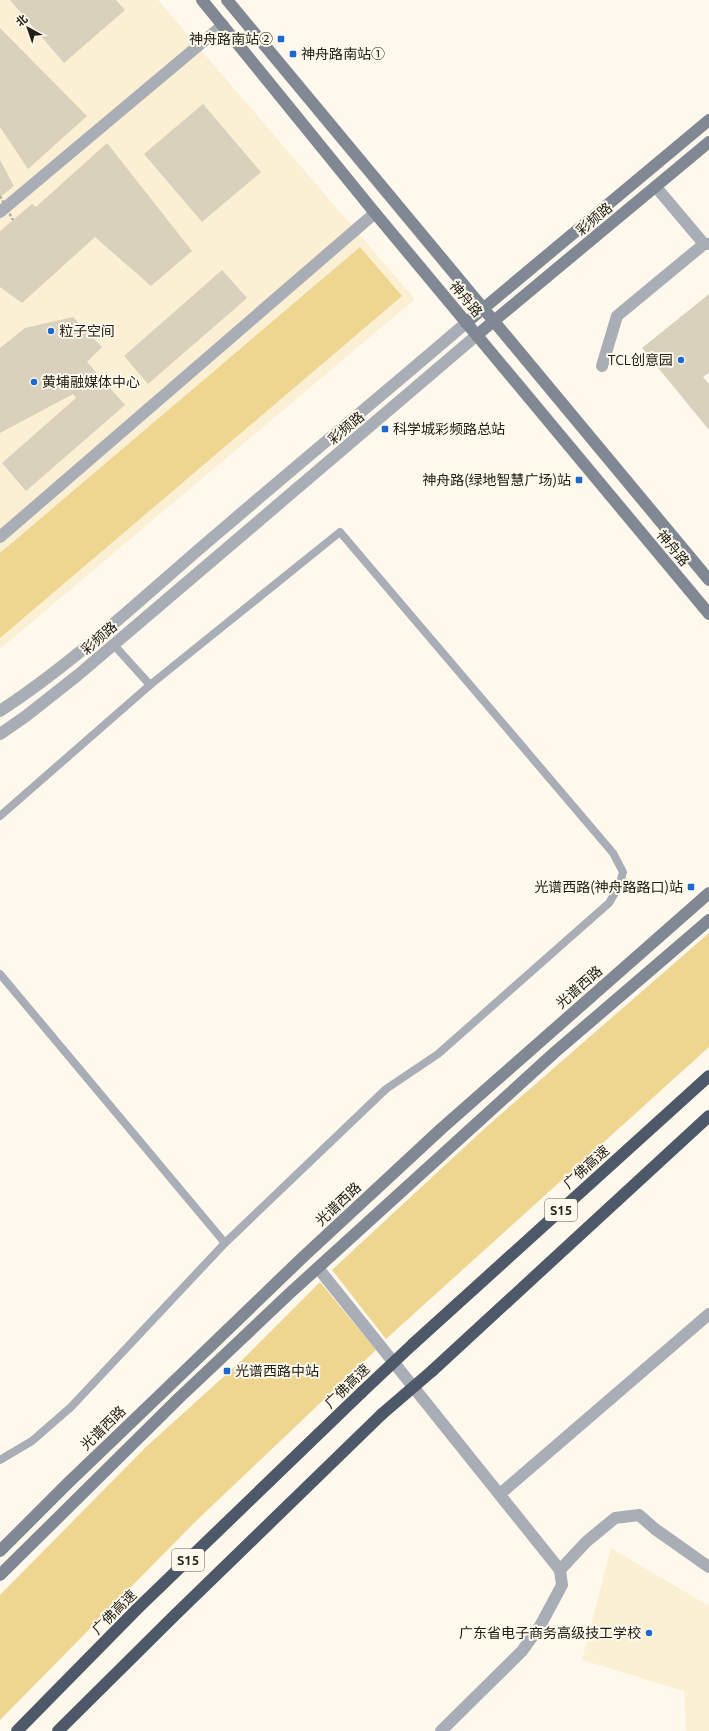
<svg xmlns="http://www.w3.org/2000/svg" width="709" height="1731" font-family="Ubuntu,'Noto Sans SC',sans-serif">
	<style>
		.built { fill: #fbf0d3 }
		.green { fill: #eed590 }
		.building { fill: #d9d1bc }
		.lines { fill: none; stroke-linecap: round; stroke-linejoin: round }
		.lane { stroke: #a8adb6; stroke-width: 8 }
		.street { stroke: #a8adb6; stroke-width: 12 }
		.secondary { stroke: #808894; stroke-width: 12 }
		.highway { stroke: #4d5868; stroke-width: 12 }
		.path-bridge { stroke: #b1ada2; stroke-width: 2.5; stroke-dasharray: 3 2; stroke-linecap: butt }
		.highway-bridge { stroke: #4d5868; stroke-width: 12 }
		.poi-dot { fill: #1c68d3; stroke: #fef9ec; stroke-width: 1.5 }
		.labels { text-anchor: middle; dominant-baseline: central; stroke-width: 4; stroke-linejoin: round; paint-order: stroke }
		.shield { fill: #fef9ec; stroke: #656158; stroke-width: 1 }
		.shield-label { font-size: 13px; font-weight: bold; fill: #232018 }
		.poi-label { font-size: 14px; fill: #232018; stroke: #fef9ec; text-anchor: end }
		.street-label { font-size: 14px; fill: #232018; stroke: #fef9ec }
	</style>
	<rect width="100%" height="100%" fill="#fef9ec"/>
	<g class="built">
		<path d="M0 0H158L415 299 0 649Z"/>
		<path d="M611 1548 709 1606V1731H686L684 1691 582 1660Z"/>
	</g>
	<g class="green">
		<path d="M360 247 402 296 0 638V553Z"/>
		<path d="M709 933V1047L386 1339 332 1270 484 1129Z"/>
		<path d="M320 1282 376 1350 195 1522 0 1720V1595L146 1447 241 1361Z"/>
	</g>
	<g class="building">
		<path d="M10 0H116L125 10 64 63Z"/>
		<path d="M0 28 87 116 28 169 0 127Z"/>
		<path d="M203 104 261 172 202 222 144 154Z"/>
		<path d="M107 143 192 251 151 286 95 237 22 303 0 287V231L32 204 36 207Z"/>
		<path d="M0 160 14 186 0 197Z"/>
		<path d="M222 270 247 298 148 384 124 356Z"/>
		<path d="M709 294V373L703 377 709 384V430L642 348Z"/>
		<path d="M73 317 102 347 87 362 125 405 26 491 2 463 76 398 73 394 0 433V348L25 328Z"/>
	</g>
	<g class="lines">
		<g class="lane">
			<path d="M114 645 150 685"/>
			<path d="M0 816 150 685 340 532 613 853 623 872 619 886 609 903 438 1054 386 1089 225 1243 71 1407 32 1441 0 1460"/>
			<path d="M0 974 225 1243"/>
		</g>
		<g class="street">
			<path d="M656 187 704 244"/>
			<path d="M0 212 223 25"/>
			<path d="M602 366 617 316 704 244H709"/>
			<path d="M0 537 375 213"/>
			<path d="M0 711C81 658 150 590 224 528 304 459 386 392 466 323"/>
			<path d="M0 734 26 716 78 675 477 335"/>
			<path d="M318 1268 560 1570"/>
			<path d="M500 1494 709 1314"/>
			<path d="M441 1731 522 1651 540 1626 562 1585 560 1570 586 1542 615 1518 639 1515 655 1529 709 1567"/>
		</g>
		<g class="secondary">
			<path d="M202 0 375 213 709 614"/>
			<path d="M227 0 709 580"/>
			<path d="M466 323 709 120"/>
			<path d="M477 335 709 142"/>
			<path d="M0 1551 67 1484 166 1389 302 1258 441 1129 709 893"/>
			<path d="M0 1575 179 1398 290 1293 554 1053 709 920"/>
		</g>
		<g class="highway">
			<path d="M413 1344 709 1076"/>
			<path d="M432 1371 709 1116"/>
			<path d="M17 1731 137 1609 362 1392"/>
			<path d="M58 1731 175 1615 382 1414"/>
		</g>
		<path class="path-bridge" d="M0 196 13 220"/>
		<g class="highway-bridge">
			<path d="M362 1392 413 1344"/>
			<path d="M382 1414 432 1371"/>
		</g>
	</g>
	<g class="poi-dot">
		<rect x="277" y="35" width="8" height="8" rx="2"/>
		<rect x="289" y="50" width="8" height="8" rx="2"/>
		<circle cx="51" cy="331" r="4"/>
		<circle cx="681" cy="360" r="4"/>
		<circle cx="34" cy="382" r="4"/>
		<rect x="381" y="425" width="8" height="8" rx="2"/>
		<rect x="575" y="476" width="8" height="8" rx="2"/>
		<rect x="687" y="883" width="8" height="8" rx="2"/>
		<rect x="223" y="1367" width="8" height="8" rx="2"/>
		<circle cx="649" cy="1633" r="4"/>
	</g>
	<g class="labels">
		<g class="shield">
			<rect x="545" y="1199" width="32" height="22" rx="3"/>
			<rect x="172" y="1549" width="32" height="22" rx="3"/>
		</g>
		<g class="shield-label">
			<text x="561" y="1210">S15</text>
			<text x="188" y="1560">S15</text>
		</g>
		<g class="poi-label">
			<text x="273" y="39">神舟路南站②</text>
			<text x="301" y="54" text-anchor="start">神舟路南站①</text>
			<text x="59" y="331" text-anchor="start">粒子空间</text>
			<text x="673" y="360">TCL创意园</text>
			<text x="42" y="382" text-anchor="start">黄埔融媒体中心</text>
			<text x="393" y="429" text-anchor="start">科学城彩频路总站</text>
			<text x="571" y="480">神舟路(绿地智慧广场)站</text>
			<text x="683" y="887">光谱西路(神舟路路口)站</text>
			<text x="235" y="1371" text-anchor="start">光谱西路中站</text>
			<text x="641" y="1633">广东省电子商务高级技工学校</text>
		</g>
		<g class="street-label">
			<text transform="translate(594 219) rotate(-40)">彩频路</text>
			<text transform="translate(466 299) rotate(50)">神舟路</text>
			<text transform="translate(346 428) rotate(-40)">彩频路</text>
			<text transform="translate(673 548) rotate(50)">神舟路</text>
			<text transform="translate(99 638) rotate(-41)">彩频路</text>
			<text transform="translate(579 987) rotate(-41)">光谱西路</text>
			<text transform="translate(586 1167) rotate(-42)">广佛高速</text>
			<text transform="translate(338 1204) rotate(-43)">光谱西路</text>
			<text transform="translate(347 1386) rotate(-44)">广佛高速</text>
			<text transform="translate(103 1428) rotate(-44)">光谱西路</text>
			<text transform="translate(114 1612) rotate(-45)">广佛高速</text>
		</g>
	</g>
	<g transform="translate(28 28) rotate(320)" stroke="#fef9ec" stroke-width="3" paint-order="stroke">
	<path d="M0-3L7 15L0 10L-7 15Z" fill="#232018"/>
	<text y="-6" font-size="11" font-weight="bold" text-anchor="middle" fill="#232018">北</text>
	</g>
</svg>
